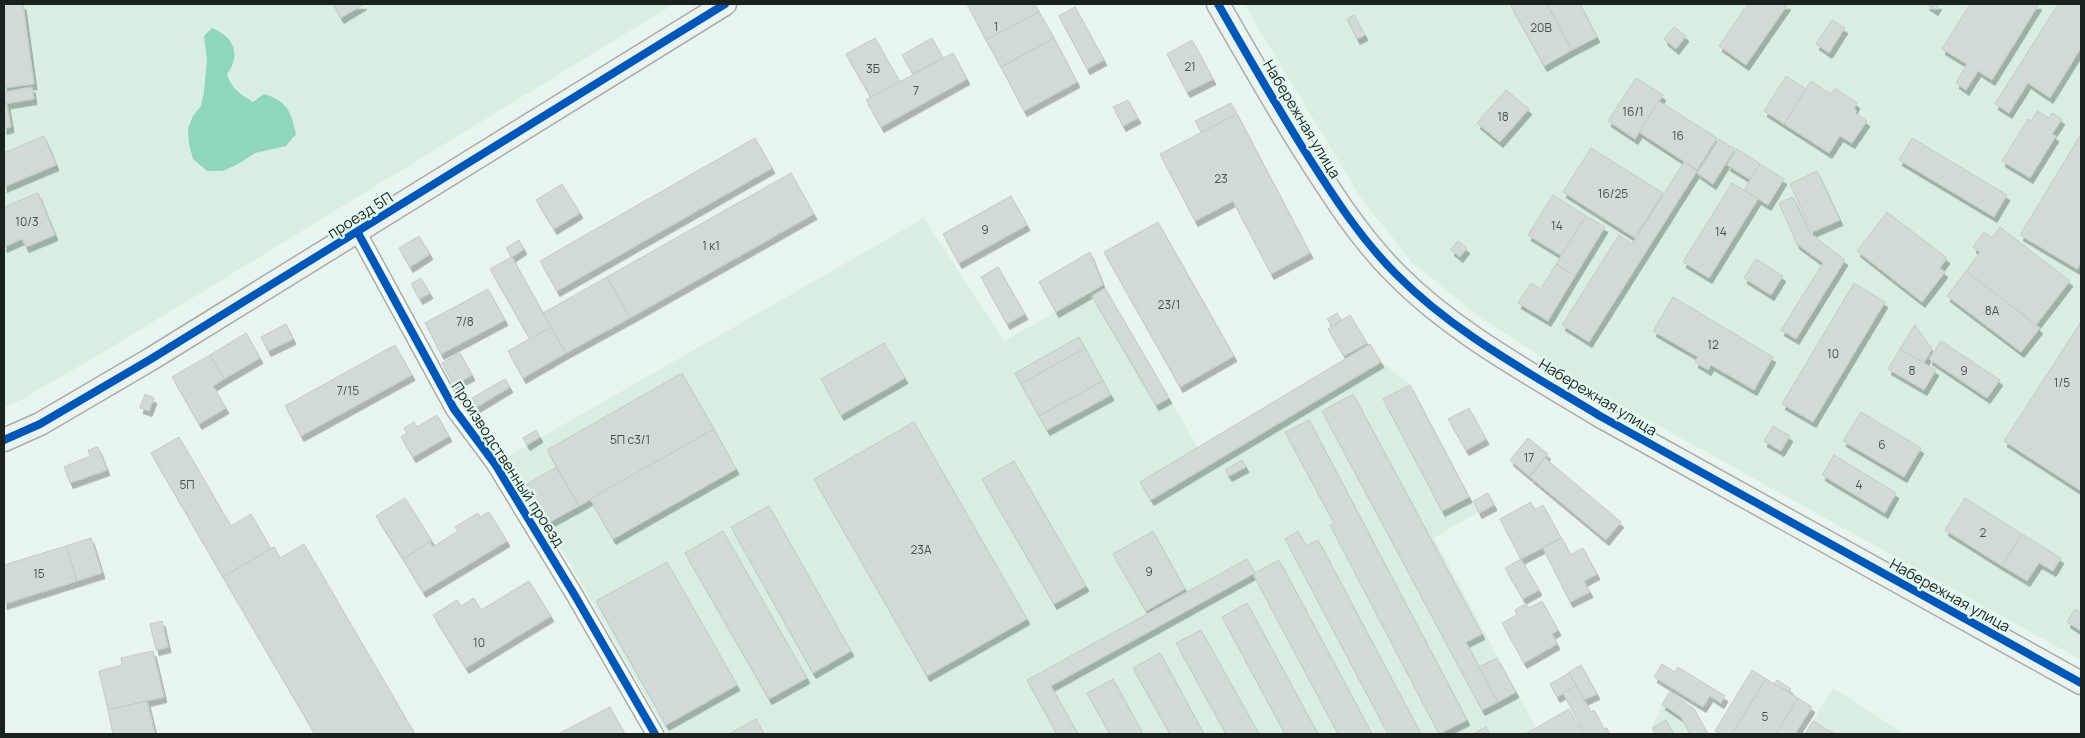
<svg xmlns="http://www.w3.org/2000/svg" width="2085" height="738" font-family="Manrope,sans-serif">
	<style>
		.built { fill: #d8eee3 }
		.water { fill: #8fd6ba }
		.building { fill: #d1dad6; stroke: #c2cbc6; filter: url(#shadow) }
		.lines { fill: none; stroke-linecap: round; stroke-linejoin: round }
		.street-casing { stroke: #a5afaa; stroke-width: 19 }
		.secondary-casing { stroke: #a5afaa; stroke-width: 25 }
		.street { stroke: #fcfdfc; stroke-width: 16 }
		.secondary { stroke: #ecf2f0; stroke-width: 22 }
		.cycleway-casing { stroke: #e3f9ef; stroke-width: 11 }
		.cycleway { stroke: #0057b8; stroke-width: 8 }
		.labels { text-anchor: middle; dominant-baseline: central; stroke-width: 4.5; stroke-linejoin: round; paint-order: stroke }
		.number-label { font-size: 12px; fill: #49514d }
		.street-label { font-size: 15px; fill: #1a221e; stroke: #e3f9ef }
	</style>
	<defs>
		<filter id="shadow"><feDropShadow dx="3" dy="5.5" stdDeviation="0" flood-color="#0004"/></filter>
	</defs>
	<rect width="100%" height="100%" fill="#e8f4ee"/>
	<g class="built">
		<path d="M4 4H674L102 353 23 399 4 407Z"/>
		<path d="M1244 4H2081V660L1578 381 1478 316 1412 262 1361 198Z"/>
		<path d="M924 218 1004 341 1103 285 1198 447 1370 344 1381 362 1410 384 1478 512 1434 538 1536 728 1569 709 1583 734H667L509 456Z"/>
		<path d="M1833 688 1905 734H1805Z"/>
		<path d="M1670 692 1694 709 1708 734H1655L1652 728 1662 704Z"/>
	</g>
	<path class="water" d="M212 28C233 36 242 54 227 74 231 88 241 95 253 102L264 94C287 101 291 111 296 134L286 146 255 153 238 164 223 171H207L193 159 189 144 188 128 193 116 201 106 204 92 207 60 204 36Z"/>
	<g class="building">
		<path d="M4 4H23L34 84 4 88Z"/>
		<path d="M333 4H364L341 18Z"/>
		<path d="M967 4H1035L1039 12 986 40Z"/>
		<path d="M1510 4H1547L1572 50 1544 66Z"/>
		<path d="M1547 4H1580L1597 37 1572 50Z"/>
		<path d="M1748 4H1788L1746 65 1719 46Z"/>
		<path d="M1926 4H1939L1935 10Z"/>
		<path d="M1970 4H2039L1992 80 1978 71 1966 90 1956 83 1967 64 1942 49Z"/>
		<path d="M2058 4H2081V48L2050 98 2028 83 2009 113 1995 104Z"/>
		<path d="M1075 7 1104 60 1087 69 1059 16Z"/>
		<path d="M1039 12 1054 38 1001 67 986 40Z"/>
		<path d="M1354 15 1365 35 1357 39 1347 19Z"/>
		<path d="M1832 20 1845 28 1829 53 1816 44Z"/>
		<path d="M1674 27 1686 36 1676 49 1664 39Z"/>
		<path d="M875 38 900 82 871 98 846 54Z"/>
		<path d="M932 38 943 58 913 74 902 55Z"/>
		<path d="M1054 38 1077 82 1024 111 1001 67Z"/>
		<path d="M1192 40 1213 79 1187 92 1167 54Z"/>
		<path d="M953 53 967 79 881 127 866 100Z"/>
		<path d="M1786 76 1806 89 1784 124 1764 111Z"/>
		<path d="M1636 78 1663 95 1635 139 1608 121Z"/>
		<path d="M1811 81 1831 94 1835 88 1857 103 1854 109 1857 111 1855 113 1867 121 1852 143 1840 136 1829 153 1784 124Z"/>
		<path d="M32 87 34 99 4 104V92Z"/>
		<path d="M1506 90 1529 109 1500 142 1477 123Z"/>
		<path d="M1128 100 1138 118 1123 126 1113 107Z"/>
		<path d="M1659 101 1717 138 1697 170 1639 132Z"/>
		<path d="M1231 103 1237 114 1202 133 1195 121Z"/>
		<path d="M4 104H7L11 127 4 129Z"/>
		<path d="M2037 111 2049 118 2052 113 2062 119 2052 134 2056 136 2030 178 2002 161 2028 119 2031 121Z"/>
		<path d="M1237 114 1310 253 1271 274 1233 201 1195 221 1160 154Z"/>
		<path d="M2081 134V263L2077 269 2020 235Z"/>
		<path d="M44 136 56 165 4 187V153Z"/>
		<path d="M755 138 772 168 557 291 540 261Z"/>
		<path d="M1912 138 2007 195 1994 217 1899 160Z"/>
		<path d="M1719 139 1735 149 1713 184 1697 173Z"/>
		<path d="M1591 148 1663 193 1635 238 1563 192Z"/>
		<path d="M1737 149 1760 164 1751 180 1727 165Z"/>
		<path d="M1684 162 1697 171 1589 342 1562 325 1619 235 1632 244Z"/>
		<path d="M1760 164 1784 179 1768 205 1744 190Z"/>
		<path d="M1817 171 1840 220 1812 232 1790 184Z"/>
		<path d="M791 173 814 214 630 318 607 277Z"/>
		<path d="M1732 183 1758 199 1709 278 1683 262Z"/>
		<path d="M562 184 580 213 554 229 536 200Z"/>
		<path d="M38 193 55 235 26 247 22 239 4 247V207Z"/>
		<path d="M1553 195 1586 216 1562 256 1528 235Z"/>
		<path d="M1011 196 1027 225 959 263 943 234Z"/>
		<path d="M1793 197 1810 233 1845 260 1796 339 1781 330 1823 263 1797 244 1779 203Z"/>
		<path d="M1887 212 1947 258 1940 268 1945 272 1922 302 1857 251Z"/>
		<path d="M1586 216 1605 227 1575 276 1556 264Z"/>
		<path d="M1158 222 1234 356 1180 387 1104 252Z"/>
		<path d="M2000 227 2070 281 2036 325 1966 271 1980 252 1973 247 1984 232 1992 238Z"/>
		<path d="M419 236 430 254 410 267 399 248Z"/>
		<path d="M519 240 524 249 512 257 506 248Z"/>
		<path d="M1458 241 1467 248 1460 257 1451 250Z"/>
		<path d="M1090 252 1103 285 1056 312 1039 282Z"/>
		<path d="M512 257 551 327 530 339 490 269Z"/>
		<path d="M1756 259 1783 276 1771 295 1744 278Z"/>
		<path d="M1556 264 1575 276 1548 321 1518 303 1531 283 1541 289Z"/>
		<path d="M998 267 1025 314 1007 324 981 277Z"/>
		<path d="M1966 271 2040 328 2021 352 1947 296Z"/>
		<path d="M607 277 630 318 566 353 543 313Z"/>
		<path d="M421 278 430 293 420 299 411 284Z"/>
		<path d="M1854 283 1885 302 1813 422 1782 404Z"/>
		<path d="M1105 288 1169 398 1156 405 1092 296Z"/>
		<path d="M488 289 505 320 441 354 425 323Z"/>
		<path d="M1673 297 1773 357 1754 390 1711 365 1708 370 1695 362 1698 357 1653 331Z"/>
		<path d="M1337 313 1341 320 1332 326 1327 319Z"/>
		<path d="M1350 315 1367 343 1344 356 1328 329Z"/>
		<path d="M2081 322V491L2004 441Z"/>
		<path d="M286 324 293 339 268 351 261 337Z"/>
		<path d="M1915 325 1932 349 1924 363 1900 349Z"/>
		<path d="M551 327 566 353 523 378 508 351Z"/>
		<path d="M246 333 260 358 224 379 210 355Z"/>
		<path d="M1079 337 1085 348 1021 384 1015 373Z"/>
		<path d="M1941 341 2000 380 1987 398 1929 359Z"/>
		<path d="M884 343 905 378 841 415 821 379Z"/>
		<path d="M1370 344 1381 362 1151 500 1140 482Z"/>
		<path d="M395 345 412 375 301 436 285 406Z"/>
		<path d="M1085 348 1103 381 1039 416 1021 384Z"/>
		<path d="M1900 349 1936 370 1924 390 1888 369Z"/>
		<path d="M460 353 472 375 454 385 442 363Z"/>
		<path d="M210 355 224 379 213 386 226 408 199 424 172 377Z"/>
		<path d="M682 373 714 429 579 506 547 450Z"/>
		<path d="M505 379 510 387 477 407 472 398Z"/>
		<path d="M1103 381 1111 395 1047 430 1039 416Z"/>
		<path d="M1410 385 1469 497 1442 511 1383 399Z"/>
		<path d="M145 394 154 398 149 411 140 408Z"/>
		<path d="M1353 394 1482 634 1466 642 1498 702 1482 710 1322 411Z"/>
		<path d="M1469 408 1486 439 1466 450 1448 419Z"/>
		<path d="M1861 412 1921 448 1904 477 1843 441Z"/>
		<path d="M437 415 449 436 413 457 401 437 407 433 404 428 414 422 417 427Z"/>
		<path d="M1309 420 1467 720 1439 734 1330 525 1334 523 1285 432Z"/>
		<path d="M914 422 1027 619 927 676 814 479Z"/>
		<path d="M1773 426 1790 436 1781 451 1764 441Z"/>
		<path d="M714 429 736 469 613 539 590 499Z"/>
		<path d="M536 430 540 437 527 445 523 438Z"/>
		<path d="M179 437 231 526 251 514 271 549 223 577 151 453Z"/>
		<path d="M1528 438 1548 454 1529 476 1510 460Z"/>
		<path d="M98 447 107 470 70 483 64 467 90 456 88 450Z"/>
		<path d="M1834 455 1896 493 1885 513 1822 475Z"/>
		<path d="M1545 458 1621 522 1606 540 1530 477Z"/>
		<path d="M1242 460 1246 467 1229 476 1225 470Z"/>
		<path d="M1014 461 1086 586 1054 604 982 479Z"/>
		<path d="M556 467 579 506 548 523 526 485Z"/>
		<path d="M1488 493 1494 505 1479 513 1473 501Z"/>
		<path d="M405 498 432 541 403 559 376 516Z"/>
		<path d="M1965 498 2022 534 2002 566 1945 530Z"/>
		<path d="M1531 502 1535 510 1543 505 1561 538 1521 559 1500 519Z"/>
		<path d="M769 506 851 651 813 673 731 527Z"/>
		<path d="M489 512 507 541 423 592 403 559 430 542 433 547 458 531 455 527 478 513 480 517Z"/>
		<path d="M723 531 807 678 769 699 685 553Z"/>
		<path d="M1153 531 1185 589 1146 611 1113 554Z"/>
		<path d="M1298 531 1306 546 1318 540 1421 734H1388L1285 539Z"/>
		<path d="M2022 534 2061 558 2053 571 2039 563 2027 581 2002 566Z"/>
		<path d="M91 538 102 573 77 581 66 546Z"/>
		<path d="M1562 538 1570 555 1583 548 1597 574 1584 581 1590 592 1570 602 1543 548Z"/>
		<path d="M304 544 415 734H315L223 577 274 547 280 558Z"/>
		<path d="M66 546 77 581 4 604V565Z"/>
		<path d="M1247 559 1255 573 1051 686 1078 734H1057L1027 680Z"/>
		<path d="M1521 559 1539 590 1523 599 1505 568Z"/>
		<path d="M1279 560 1372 734H1338L1253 574Z"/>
		<path d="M667 562 737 685 666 725 596 601Z"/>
		<path d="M529 581 551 616 466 668 433 615 457 600 461 606 474 598 481 610Z"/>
		<path d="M1542 601 1558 630 1552 634 1557 644 1524 663 1502 623 1517 615 1515 610 1526 604 1529 608Z"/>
		<path d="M1247 603 1318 734H1285L1222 617Z"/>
		<path d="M2075 609 2081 613V631L2067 622Z"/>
		<path d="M162 621 168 647 156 650 150 624Z"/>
		<path d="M1201 630 1259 734H1226L1176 643Z"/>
		<path d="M153 651 164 697 108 710 99 671 122 665 121 658Z"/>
		<path d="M1160 653 1204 734H1170L1133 668Z"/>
		<path d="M1497 658 1516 692 1498 702 1479 667Z"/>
		<path d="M1662 664 1675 672 1678 667 1725 696 1721 703 1710 696 1703 707 1654 677Z"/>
		<path d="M1581 665 1597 694 1584 700 1569 672Z"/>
		<path d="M1752 670 1766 679 1732 734H1720L1715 731Z"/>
		<path d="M1569 673 1576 686 1557 697 1550 684Z"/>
		<path d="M1113 679 1143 734H1110L1087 693Z"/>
		<path d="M1766 679 1798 698 1776 734H1732Z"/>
		<path d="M1777 680 1791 689 1789 692 1774 684Z"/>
		<path d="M1576 686 1591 712 1594 710 1604 729 1607 728 1610 734H1585L1563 693Z"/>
		<path d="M1670 692 1694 709 1708 734H1690L1681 717 1662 704Z"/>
		<path d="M1798 698 1812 707 1795 734H1776Z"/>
		<path d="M147 701 155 734H113L108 710Z"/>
		<path d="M610 707 625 734H558Z"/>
		<path d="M1569 709 1583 734H1525L1536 728Z"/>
		<path d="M756 719 764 734H729Z"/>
		<path d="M1666 720 1674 734H1655L1652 728Z"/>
		<path d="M1813 721 1835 734H1805Z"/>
		<path d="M1486 727 1490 734H1473Z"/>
	</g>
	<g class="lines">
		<g class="street-casing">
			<path id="street" d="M358 233 454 409 495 464 574 594 655 734"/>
		</g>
		<g class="secondary-casing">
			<g id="secondary">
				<path d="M1218 4C1246 53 1274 102 1304 150 1332 194 1359 237 1396 274 1454 333 1530 373 1600 416L2081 683"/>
				<path d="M4 440 40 424 151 359 725 4"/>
			</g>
		</g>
		<use href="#street" class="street"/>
		<use href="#secondary" class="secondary"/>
		<g class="cycleway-casing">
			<g id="cycleway">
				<path d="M1218 4C1246 53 1274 102 1304 150 1332 194 1359 237 1396 274 1454 333 1530 373 1600 416L2081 683"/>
				<path d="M358 233 454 409 495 464 574 594 655 734"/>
				<path d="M4 440 40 424 151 359 725 4"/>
			</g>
		</g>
		<use href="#cycleway" class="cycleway"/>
	</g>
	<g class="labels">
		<g class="number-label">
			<text x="996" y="26">1</text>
			<text x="1541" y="27">20В</text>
			<text x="1190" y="66">21</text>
			<text x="873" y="68">3Б</text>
			<text x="916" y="90">7</text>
			<text x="1633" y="111">16/1</text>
			<text x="1503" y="116">18</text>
			<text x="1678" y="135">16</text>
			<text x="1221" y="178">23</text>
			<text x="1613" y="193">16/25</text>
			<text x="27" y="221">10/3</text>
			<text x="1557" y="225">14</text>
			<text x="985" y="229">9</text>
			<text x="1721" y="231">14</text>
			<text x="711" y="245">1 к1</text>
			<text x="1169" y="304">23/1</text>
			<text x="1992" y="310">8А</text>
			<text x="465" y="321">7/8</text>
			<text x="1713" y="344">12</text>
			<text x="1833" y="353">10</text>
			<text x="1912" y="370">8</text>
			<text x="1964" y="370">9</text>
			<text x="2062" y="382">1/5</text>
			<text x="348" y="390">7/15</text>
			<text x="630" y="439">5П с3/1</text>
			<text x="1882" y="444">6</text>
			<text x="1529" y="457">17</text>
			<text x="187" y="484">5П</text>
			<text x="1859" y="484">4</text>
			<text x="1983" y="532">2</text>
			<text x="921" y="549">23А</text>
			<text x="1149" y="571">9</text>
			<text x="39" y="573">15</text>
			<text x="479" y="642">10</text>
			<text x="1765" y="716">5</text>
		</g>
		<g class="street-label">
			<text transform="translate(1302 119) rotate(59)">Набережная улица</text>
			<text transform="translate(360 215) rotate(-32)">проезд 5П</text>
			<text transform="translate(1598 397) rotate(31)">Набережная улица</text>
			<text transform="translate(508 464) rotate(57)">Производственный проезд</text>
			<text transform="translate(1950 595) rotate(29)">Набережная улица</text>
		</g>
	</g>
	<rect width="2085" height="738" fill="none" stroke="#1a221e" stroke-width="10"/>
</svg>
